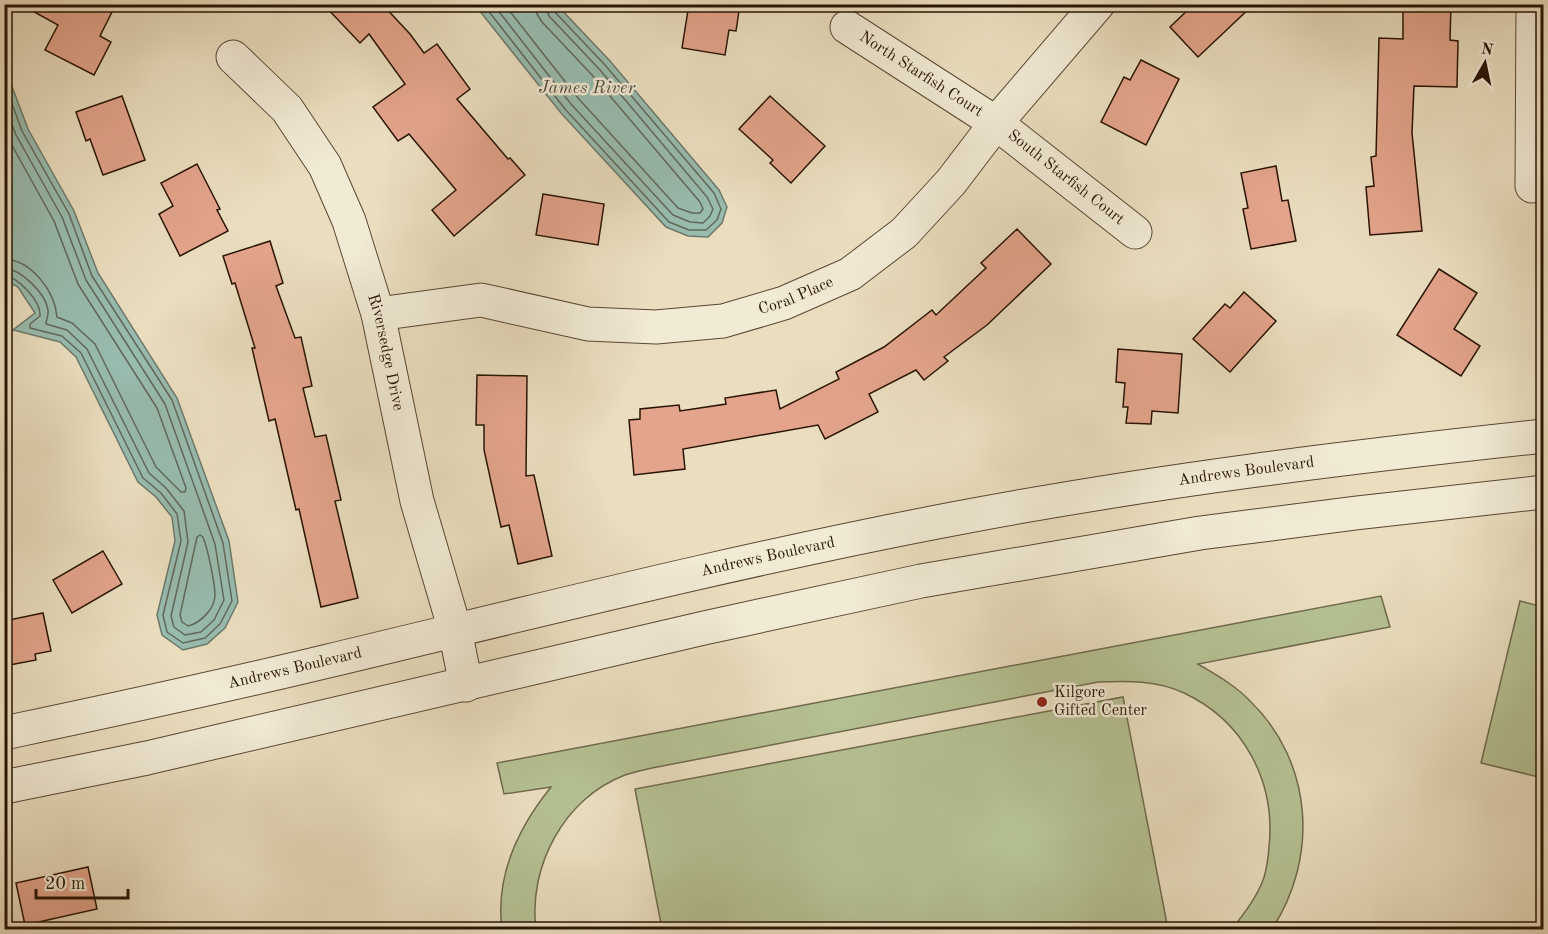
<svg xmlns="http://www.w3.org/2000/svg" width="1548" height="934" font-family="'Old Standard TT',serif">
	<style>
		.green { fill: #b5c193; stroke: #6f6a4c; stroke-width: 1.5 }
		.water { fill: #98bcaf; stroke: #6c796b; stroke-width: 1.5 }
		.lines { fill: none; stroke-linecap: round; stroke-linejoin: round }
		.shore { stroke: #60685a; stroke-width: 1.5 }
		.building { fill: #e3a48b; stroke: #291404; stroke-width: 1.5 }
		.minor-casing { stroke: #594633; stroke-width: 35 }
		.tertiary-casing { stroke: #594633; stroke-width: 35 }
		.minor { stroke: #f1ead5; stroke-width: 33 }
		.tertiary { stroke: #f1ead5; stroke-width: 33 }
		.poi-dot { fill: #8f2418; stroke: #f1ead5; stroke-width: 2 }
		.labels { text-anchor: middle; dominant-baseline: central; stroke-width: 5; stroke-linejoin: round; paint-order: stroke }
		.street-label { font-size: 16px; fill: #291404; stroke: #f1ead5 }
		.poi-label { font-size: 16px; fill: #291404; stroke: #f1ead5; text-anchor: start }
		.water-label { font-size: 18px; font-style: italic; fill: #504f40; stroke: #f1ead5 }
	</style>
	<rect width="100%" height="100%" fill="#eadebf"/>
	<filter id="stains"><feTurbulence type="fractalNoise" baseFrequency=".00333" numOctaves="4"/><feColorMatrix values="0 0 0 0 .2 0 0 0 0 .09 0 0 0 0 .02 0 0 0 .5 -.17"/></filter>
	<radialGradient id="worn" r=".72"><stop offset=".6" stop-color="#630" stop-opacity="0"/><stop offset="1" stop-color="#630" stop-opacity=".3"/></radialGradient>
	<g class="green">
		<path d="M1381 596 1390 627 1198 664C1216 675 1235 685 1250 701 1313 762 1319 857 1272 929H1232C1242 916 1253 903 1260 887 1266 876 1268 860 1269 847 1276 782 1244 721 1184 693 1157 680 1127 681 1098 682L652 768C643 770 634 772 625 775 564 798 528 867 536 929H502C495 875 518 828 551 787L504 794 497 763Z"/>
		<path d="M1520 601 1543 607V778L1481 763Z"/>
		<path d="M1123 697 1168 929H662L635 789Z"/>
	</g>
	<g class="water">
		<path d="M475 5H557L610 61 719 190 727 207 722 223 708 237 688 236 666 227 561 113Z"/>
		<path d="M5 68 28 129 74 211 98 273 177 398 229 541 238 602 225 628 207 644 183 650 162 635 157 615 175 541 172 517 156 497 138 482 76 357 60 342 13 330 35 313 18 287 5 280Z"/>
	</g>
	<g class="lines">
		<g class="shore">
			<path d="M483 4 565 109 669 222 689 230H706L717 220 721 209 714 193 605 65 554 11 553 4"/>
			<path d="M493 4 571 104 673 215 690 222 703 223 710 216 713 209 707 197 600 70 549 16 545 4"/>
			<path d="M504 4 578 98 678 208 692 213H700L703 209 700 202 593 76 542 22 537 14 536 4"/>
			<path d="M4 82 22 131 69 214 92 276 172 400 223 543 232 601 220 624 205 638 183 643 167 632 163 615 181 541 177 514 161 493 143 478 81 353 62 336 30 328V324L40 316C41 301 19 278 4 275"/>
			<path d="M4 104 16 135 62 217 86 280 165 404 215 544 224 600 214 620 201 632 185 635 174 627 171 616 188 542 184 511 166 488 149 473 87 349 67 330 46 324C46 320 49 315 48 310 46 294 21 269 4 268"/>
			<path d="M4 131 54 221 78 284 157 408 186 488 185 492H181L156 467 95 344 72 323 57 317C55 292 32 260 4 259"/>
			<path d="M200 535 203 537C208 550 215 583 215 596 214 610 200 623 188 626L182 622 180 615 197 537Z"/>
		</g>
	</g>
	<g class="building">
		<path d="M20 4H116L100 36 111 42 94 75 45 50 58 25Z"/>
		<path d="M323 4H382L410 34 424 53 437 44 470 89 457 99 508 159 510 158 525 175 454 236 432 210 456 190 409 134 398 141 373 107 405 84 369 34 360 43Z"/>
		<path d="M689 4H740L736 31 729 30 725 55 682 48Z"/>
		<path d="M1194 4H1254L1198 57 1170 27Z"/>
		<path d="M1403 4H1451L1450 40 1458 41 1457 87 1414 86 1412 133 1422 231 1370 235 1366 187 1374 186 1371 157 1376 156 1379 38 1403 39Z"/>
		<path d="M1141 60 1179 79 1146 145 1101 122 1124 77 1130 80Z"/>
		<path d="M122 96 145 160 103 175 90 139 86 141 76 112Z"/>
		<path d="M770 96 825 146 791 183 770 163 773 160 739 129Z"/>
		<path d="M197 164 220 209 217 210 228 231 180 256 159 214 173 206 161 183Z"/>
		<path d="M1276 166 1282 201 1288 200 1296 241 1251 249 1243 209 1248 208 1241 173Z"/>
		<path d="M543 194 604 204 598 245 536 235Z"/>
		<path d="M1017 229 1051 264 987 325 944 357 948 361 924 380 916 370 869 394 878 412 825 439 818 425 683 449 685 469 634 475 629 420 640 419V409L679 405 680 411 726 404 725 398 776 390 780 409 839 379 836 372 884 347 932 310 936 315 986 268 981 263Z"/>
		<path d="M270 241 283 283 276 286 295 338 301 337 312 386 303 388 315 437 326 435 341 500 335 501 358 598 321 607 299 509 296 510 275 419 269 421 252 348H255L235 283 232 284 223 256Z"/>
		<path d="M1439 269 1477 293 1454 329 1480 346 1461 376 1397 335Z"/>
		<path d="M1244 292 1276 321 1230 372 1193 339 1225 304 1230 308Z"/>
		<path d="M1118 349 1182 354 1178 413 1152 411 1151 424 1126 423 1128 407H1123L1125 383 1116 382Z"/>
		<path d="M477 375 527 376 526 476 534 475 552 556 518 564 509 525 501 527 484 450V425H476Z"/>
		<path d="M103 551 122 584 72 613 53 580Z"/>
		<path d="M43 613 51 651 35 654 36 660 4 666V621Z"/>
		<path d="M88 867 97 909 25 925 16 883Z"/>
	</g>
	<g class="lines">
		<g class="minor-casing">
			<g id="minor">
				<path id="s1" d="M847 27 996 123 1135 232"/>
				<path id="s2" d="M233 57 287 109 325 166 349 221 378 314 417 501 455 630 466 685"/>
				<path d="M1532 186 1533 4"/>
				<path id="s3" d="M378 314 481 300 588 324 656 327 723 321 784 303 850 274 904 233 951 182 996 123 1098 4"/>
			</g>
		</g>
		<g class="tertiary-casing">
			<g id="tertiary">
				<path id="s4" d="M4 733C113 710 220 687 328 661 537 611 746 558 958 518 1152 481 1348 457 1544 436"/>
				<path d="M4 787 147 758 704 628 921 581 1200 533 1356 513 1544 492"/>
			</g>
		</g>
		<use href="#minor" class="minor"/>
		<use href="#tertiary" class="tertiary"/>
	</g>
	<circle class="poi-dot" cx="1042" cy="702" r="6"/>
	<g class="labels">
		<g class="street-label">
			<text stroke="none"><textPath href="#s1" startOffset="88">North Starfish Court</textPath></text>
			<text stroke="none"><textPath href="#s1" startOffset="266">South Starfish Court</textPath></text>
			<text stroke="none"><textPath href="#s3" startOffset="426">Coral Place</textPath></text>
			<text stroke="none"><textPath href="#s2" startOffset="340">Riversedge Drive</textPath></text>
			<text stroke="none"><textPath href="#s4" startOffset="1270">Andrews Boulevard</textPath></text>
			<text stroke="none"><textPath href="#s4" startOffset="784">Andrews Boulevard</textPath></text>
			<text stroke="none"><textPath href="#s4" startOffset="298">Andrews Boulevard</textPath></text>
		</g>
		<g class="poi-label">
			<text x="1054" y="693">Kilgore<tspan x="1054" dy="18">Gifted Center</tspan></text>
		</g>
		<g class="water-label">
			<text x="587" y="88">James River</text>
		</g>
	</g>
	<rect width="1548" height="934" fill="none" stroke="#eadebf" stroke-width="24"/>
	<rect x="6" y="6" width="1536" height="922" fill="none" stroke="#291404" stroke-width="3"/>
	<rect x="12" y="12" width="1524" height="910" fill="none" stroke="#291404" stroke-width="1.5"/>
	<g transform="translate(1485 63) rotate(9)" stroke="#f1ead5" stroke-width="4.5" paint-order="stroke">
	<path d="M0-4.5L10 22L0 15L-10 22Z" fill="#291404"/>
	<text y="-9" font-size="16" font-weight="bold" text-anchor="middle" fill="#291404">N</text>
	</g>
	<path d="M36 889v9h92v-9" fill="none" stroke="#291404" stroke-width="3"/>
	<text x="45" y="889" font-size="18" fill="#291404" stroke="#f1ead5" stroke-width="4.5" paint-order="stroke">20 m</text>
	<rect width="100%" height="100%" filter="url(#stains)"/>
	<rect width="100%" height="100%" fill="url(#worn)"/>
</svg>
